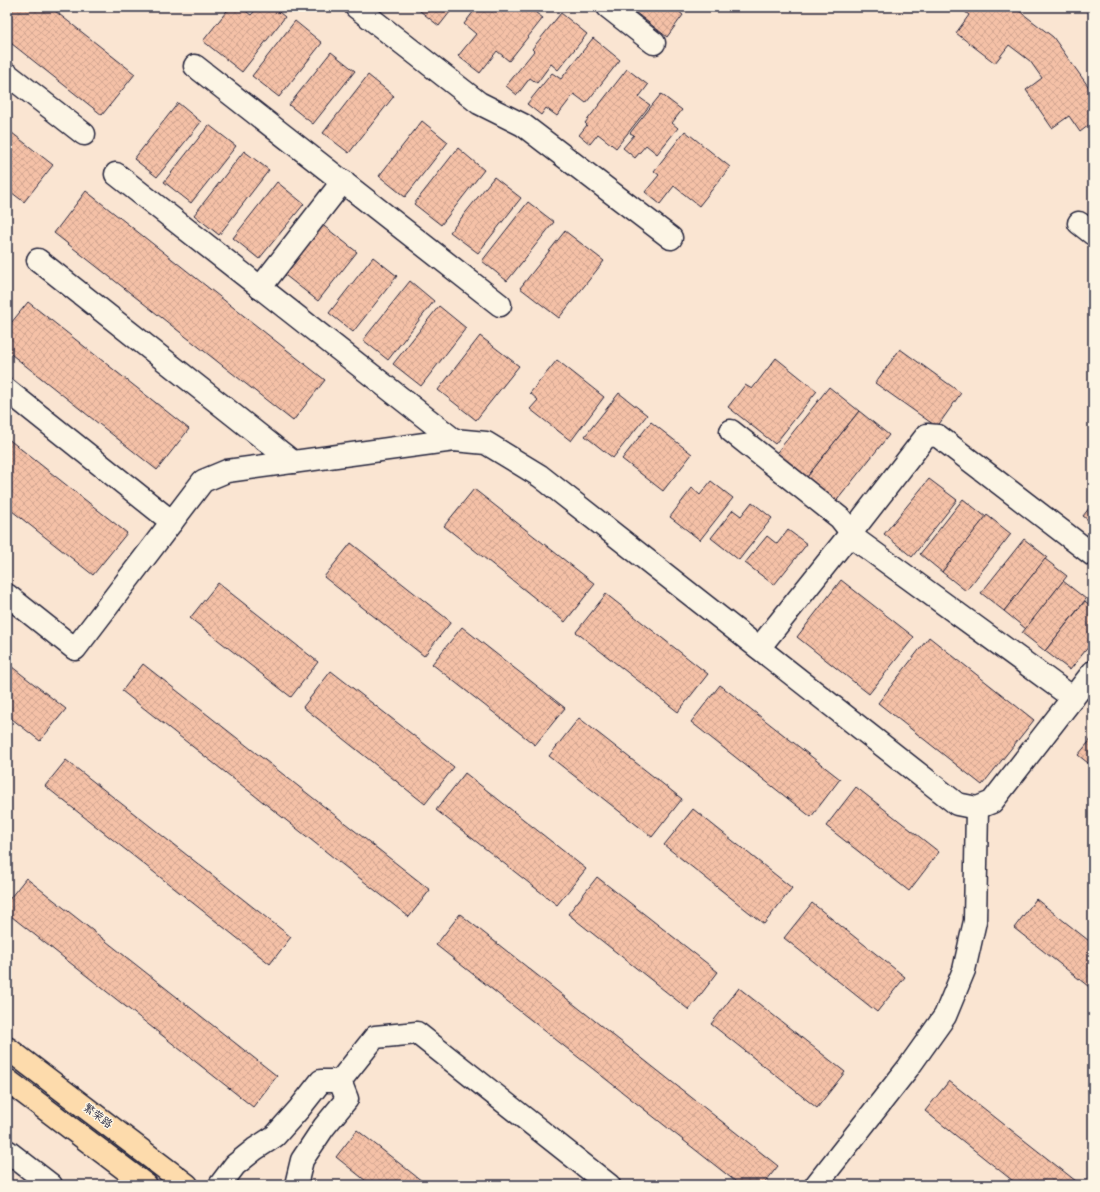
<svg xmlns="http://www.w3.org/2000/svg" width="1100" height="1192" font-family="'Gochi Hand','LXGW WenKai TC',sans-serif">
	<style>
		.building { fill: url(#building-cross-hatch); stroke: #22223b }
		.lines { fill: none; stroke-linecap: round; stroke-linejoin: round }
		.minor-casing { stroke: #22223b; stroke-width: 25 }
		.major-casing { stroke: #22223b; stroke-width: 25 }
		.minor { stroke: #fcf5e5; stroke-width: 22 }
		.major { stroke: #fddbac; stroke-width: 22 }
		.labels { text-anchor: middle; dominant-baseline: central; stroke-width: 3; stroke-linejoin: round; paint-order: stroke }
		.street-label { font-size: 11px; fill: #22223b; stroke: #fcf5e5 }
	</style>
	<defs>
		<pattern id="building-cross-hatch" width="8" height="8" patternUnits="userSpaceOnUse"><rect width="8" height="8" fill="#f5c1a7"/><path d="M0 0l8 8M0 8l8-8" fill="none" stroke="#d2a691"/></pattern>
	</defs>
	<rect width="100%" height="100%" fill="#fae5d2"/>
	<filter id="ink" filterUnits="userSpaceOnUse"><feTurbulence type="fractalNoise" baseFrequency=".025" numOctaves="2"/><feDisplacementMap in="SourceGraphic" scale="8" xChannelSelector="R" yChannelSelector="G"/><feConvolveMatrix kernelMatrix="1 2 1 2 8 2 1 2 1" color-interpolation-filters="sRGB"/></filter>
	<g filter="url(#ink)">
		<g class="building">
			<path d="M7 7H50L135 74 102 115 7 40Z"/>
			<path d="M230 7H240L251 15 258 7H273L285 17 242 72 203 41Z"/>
			<path d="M415 7H454L439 26Z"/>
			<path d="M477 7H528L543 18 509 61 497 51 480 73 458 56 476 34 464 24Z"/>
			<path d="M638 7H673L683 15 667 37 635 12Z"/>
			<path d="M959 7H1014L1053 37 1093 93V122L1080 132 1069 116 1052 128 1026 90 1042 78 1030 61 1009 45 995 63 956 33 969 15Z"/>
			<path d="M561 13 587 34 558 70 551 64 537 83 530 78 517 95 506 86 534 51 532 49Z"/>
			<path d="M295 21 322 43 279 97 252 76Z"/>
			<path d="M593 38 620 60 586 103 574 94 557 116 546 108 541 115 527 104 552 73 561 79Z"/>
			<path d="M331 52 355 71 313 124 289 105Z"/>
			<path d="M627 69 648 85 639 97 650 105 616 148 598 134 590 144 579 135 587 125 585 123Z"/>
			<path d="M368 75 394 96 349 153 323 133Z"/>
			<path d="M661 94 682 110 672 123 678 128 657 154 646 145 635 158 623 148 634 135 630 133Z"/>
			<path d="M178 103 201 122 157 177 134 159Z"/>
			<path d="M422 121 448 142 405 197 379 176Z"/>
			<path d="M209 125 236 146 191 203 164 182Z"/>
			<path d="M7 129 53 165 24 202 7 189Z"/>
			<path d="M685 131 730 167 699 206 674 186 660 204 645 192 659 175 654 171Z"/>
			<path d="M458 148 484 170 441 225 414 204Z"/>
			<path d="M244 151 269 170 219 235 194 215Z"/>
			<path d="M494 177 521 198 478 253 450 232Z"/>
			<path d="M277 182 304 204 259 259 233 238Z"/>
			<path d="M86 191 325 380 293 421 54 233Z"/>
			<path d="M528 202 554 222 507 281 482 261Z"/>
			<path d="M320 223 357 252 318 301 281 272Z"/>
			<path d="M565 231 604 261 559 318 520 288Z"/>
			<path d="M373 257 397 276 353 332 329 313Z"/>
			<path d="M410 281 434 301 388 360 363 340Z"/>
			<path d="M28 302 189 429 157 470 7 351V328Z"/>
			<path d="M439 306 466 328 421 386 393 364Z"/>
			<path d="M480 336 519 366 476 420 438 390Z"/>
			<path d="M900 349 961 393 937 427 875 383Z"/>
			<path d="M776 358 817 391 775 444 728 407 745 385 752 389Z"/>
			<path d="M557 360 604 397 571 441 530 409 538 400 530 393Z"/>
			<path d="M829 387 859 411 804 481 774 456Z"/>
			<path d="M619 393 647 415 613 458 585 436Z"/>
			<path d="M859 411 889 435 834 504 804 481Z"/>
			<path d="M651 422 692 454 663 491 622 459Z"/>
			<path d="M7 438 127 533 93 575 7 507Z"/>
			<path d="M929 479 957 500 912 557 884 534Z"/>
			<path d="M711 481 733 498 700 540 670 517 692 488 700 495Z"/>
			<path d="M474 489 595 584 565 622 444 526Z"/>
			<path d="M963 499 986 517 942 572 920 554Z"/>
			<path d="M752 502 772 518 739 560 711 538 733 510 741 516Z"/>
			<path d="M1093 503V524L1083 516Z"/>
			<path d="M987 515 1011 534 966 591 942 572Z"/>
			<path d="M788 530 807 544 774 585 745 563 767 536 777 544Z"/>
			<path d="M1024 539 1047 557 1004 611 981 593Z"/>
			<path d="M351 543 451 622 424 656 324 577Z"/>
			<path d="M1045 559 1067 576 1026 629 1004 611Z"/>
			<path d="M841 580 914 637 869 694 797 637Z"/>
			<path d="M1063 581 1086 599 1045 651 1022 633Z"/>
			<path d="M218 583 318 662 291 697 190 618Z"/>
			<path d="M606 594 708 674 678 712 576 632Z"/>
			<path d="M1085 601 1093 608V641L1070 670 1045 651Z"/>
			<path d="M462 627 565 708 535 745 432 664Z"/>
			<path d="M929 637 1034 720 982 785 878 703Z"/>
			<path d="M7 663 66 709 40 741 7 715Z"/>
			<path d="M143 664 430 890 409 917 122 691Z"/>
			<path d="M331 671 454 767 425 804 303 707Z"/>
			<path d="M720 685 840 779 811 817 691 722Z"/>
			<path d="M579 718 682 799 652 837 549 756Z"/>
			<path d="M1093 737V767L1078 755Z"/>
			<path d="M66 760 291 937 270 964 45 786Z"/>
			<path d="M465 773 586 869 557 905 436 810Z"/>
			<path d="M856 787 939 852 909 891 826 826Z"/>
			<path d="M693 809 792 888 764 924 664 845Z"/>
			<path d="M597 877 718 972 689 1010 568 914Z"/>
			<path d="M26 878 277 1076 253 1107 7 913V902Z"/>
			<path d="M1036 899 1093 944V990L1014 928Z"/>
			<path d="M812 903 905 977 877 1012 784 938Z"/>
			<path d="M460 914 778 1166 763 1185H740L436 945Z"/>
			<path d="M739 988 845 1072 817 1108 711 1024Z"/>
			<path d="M949 1081 1081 1185H1018L925 1111Z"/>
			<path d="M357 1130 427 1185H371L336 1157Z"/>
		</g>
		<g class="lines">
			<g class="minor-casing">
				<g id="minor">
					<path d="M356 7 479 103 523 125 671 238"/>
					<path d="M608 7 654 43"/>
					<path d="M195 66 500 305"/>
					<path d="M7 74 84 134"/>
					<path d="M116 174 454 440"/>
					<path d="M1079 223 1093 234"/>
					<path d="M38 260 293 462"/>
					<path d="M260 288 343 181"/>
					<path d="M7 390 172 522"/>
					<path d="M731 431 840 518 858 541 1073 698"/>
					<path d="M7 595 75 649 203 481 227 471 454 440 486 443 540 476 957 804 977 808 992 802 1093 672"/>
					<path d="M759 648 851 533 927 435 938 436 1093 555"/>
					<path d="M340 1081 375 1037 417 1033 609 1185"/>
					<path d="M7 1151 51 1185"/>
					<path d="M220 1185 235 1165 255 1149 275 1136 299 1109 321 1081H340L347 1099 324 1127 302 1160 296 1185"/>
					<path d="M816 1185 908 1068 945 1016 964 970 975 921 977 808"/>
				</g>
			</g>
			<g class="major-casing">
				<g id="major">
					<path d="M7 1048 187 1185"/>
					<path d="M7 1080 146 1185"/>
				</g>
			</g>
			<use href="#minor" class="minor"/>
			<use href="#major" class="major"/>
		</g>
	</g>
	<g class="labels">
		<g class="street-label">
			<text transform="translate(97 1117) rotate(37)">繁荣路</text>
		</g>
	</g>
	<rect width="1100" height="1192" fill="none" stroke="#fcf5e5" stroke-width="24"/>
	<rect x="12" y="12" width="1076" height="1168" fill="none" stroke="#22223b" stroke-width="1.5" filter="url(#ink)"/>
</svg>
